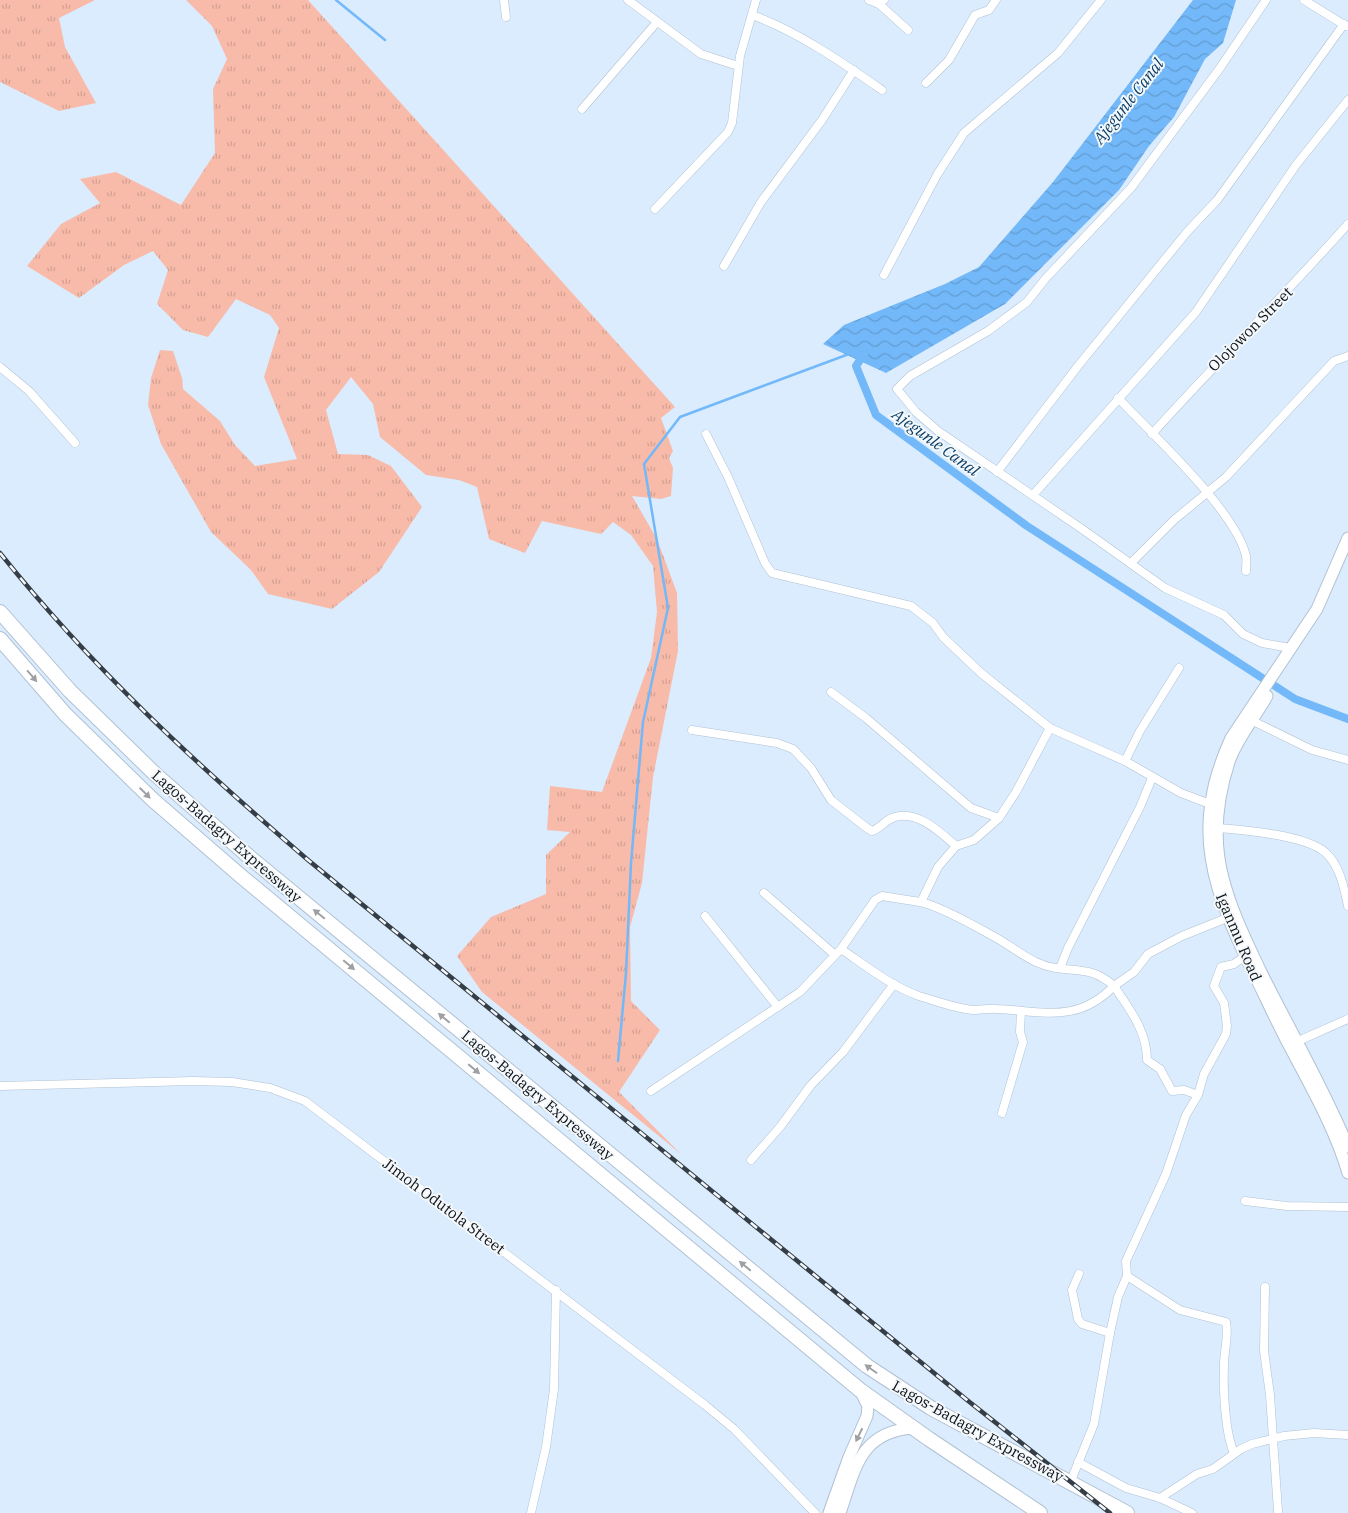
<svg xmlns="http://www.w3.org/2000/svg" width="1348" height="1513" font-family="'IBM Plex Serif',serif">
	<style>
		.grass { fill: url(#grass-tufts) }
		.water { fill: url(#water-waves) }
		.lines { fill: none; stroke-linecap: round; stroke-linejoin: round }
		.stream { stroke: #73b8f8; stroke-width: 2.5 }
		.canal { stroke: #73b8f8; stroke-width: 8 }
		.street-casing { stroke: #b0c1d2; stroke-width: 9 }
		.secondary-casing { stroke: #b0c1d2; stroke-width: 13 }
		.highway-casing { stroke: #b0c1d2; stroke-width: 16 }
		.street { stroke: #fff; stroke-width: 8 }
		.secondary { stroke: #fff; stroke-width: 11 }
		.highway { stroke: #fff; stroke-width: 14 }
		.rail-casing { stroke: #353e46; stroke-width: 4.5 }
		.rail { stroke: #f4f8fb; stroke-width: 2.5; stroke-dasharray: 8; stroke-linecap: butt }
		.oneway { fill: #9ea0a3 }
		.labels { text-anchor: middle; dominant-baseline: central; stroke-width: 4; stroke-linejoin: round; paint-order: stroke }
		.street-label { font-size: 15px; fill: #0c1218; stroke: #f4f8fb }
		.water-label { font-size: 16px; font-style: italic; fill: #083d66; stroke: #f4f8fb }
	</style>
	<defs>
		<pattern id="grass-tufts" width="24" height="20" patternUnits="userSpaceOnUse" patternTransform="scale(1.25)"><rect width="24" height="20" fill="#f8bbaa"/><path d="M3 7l-1-3M5 7V3M7 7l1-3M15 17l-1-3M17 17v-4M19 17l1-3" fill="none" stroke="#d3a092"/></pattern>
		<pattern id="water-waves" width="16" height="10" patternUnits="userSpaceOnUse" patternTransform="scale(1.25)"><rect width="16" height="10" fill="#73b8f8"/><path d="M0 5q4-4 8 0t8 0" fill="none" stroke="#629dd4"/></pattern>
	</defs>
	<rect width="100%" height="100%" fill="#daecfe"/>
	<g class="grass">
		<path d="M0 0H95L59 18 65 47 96 103 59 111 0 82Z"/>
		<path d="M186 0H308L675 407 661 418 673 451 669 458 673 468 671 496 661 499 632 496 657 539 677 593 678 651 653 777 642 883 630 927 631 1001 660 1030 619 1092 681 1154 482 992 457 956 491 917 546 894V855L570 832 547 830 550 786 602 792 651 658 657 612 653 566 631 535 613 522 601 534 542 521 525 553 489 539 477 487 459 480 426 475 380 437 373 404 351 377 326 410 338 454 368 455 391 466 422 507 379 572 332 609 268 594 251 570 211 532 161 444 148 405 151 378 160 350 173 351 182 378 183 389 220 421 235 445 255 466 297 459 264 377 279 328 270 315 236 299 208 337 183 330 157 304 168 270 153 251 124 265 79 298 27 266 61 224 100 203 80 179 116 172 181 205 215 153 213 89 227 59 212 26Z"/>
	</g>
	<path class="water" d="M1193 0H1236L1223 43 1205 59 1174 117 1149 146 1119 190 1005 304 886 373 823 344 844 325 945 284 979 267 1053 182Z"/>
	<g class="lines">
		<g class="stream">
			<path d="M336 0 385 40"/>
			<path d="M618 1061 626 973 631 863 643 722 668 608 644 464 680 417 849 354"/>
		</g>
		<path class="canal" d="M864 354 856 366 876 415 1027 526 1295 699 1348 719"/>
		<g class="street-casing">
			<g id="street">
				<path d="M504 0 506 17"/>
				<path d="M628 0 701 54 738 66"/>
				<path d="M869 0 879 4 884 0"/>
				<path d="M1266 0 1220 68 1131 188 1046 278 1027 302 988 331 910 376 897 389 916 412 938 431 1082 529 1165 588 1224 615 1243 634 1262 643 1290 648"/>
				<path d="M1304 0 1346 26"/>
				<path d="M879 4 908 30"/>
				<path d="M752 15C797 31 843 63 882 90"/>
				<path d="M926 83 949 60 975 15 989 10 996 0"/>
				<path d="M582 109 657 22"/>
				<path d="M655 209 728 132 732 123 740 56 756 0"/>
				<path d="M724 266 761 202 822 120 854 70"/>
				<path d="M884 275 937 175 964 133 1058 53 1101 0"/>
				<path d="M0 367 29 391 75 443"/>
				<path d="M1118 398C1151 433 1236 511 1246 556 1247 560 1246 566 1246 571"/>
				<path d="M706 434 728 477 765 563 772 573 911 606 933 623 943 637 981 673 1050 728 1125 761 1181 793 1210 804"/>
				<path d="M1152 434C1216 363 1284 296 1348 224"/>
				<path d="M997 472 1078 366 1187 232 1218 199 1344 24"/>
				<path d="M1033 495 1196 312 1296 165 1348 100"/>
				<path d="M1131 563 1174 520 1226 477 1334 361 1348 356"/>
				<path d="M831 692 866 718 971 808 999 818"/>
				<path d="M1253 721 1312 750 1348 760"/>
				<path d="M692 730 777 743 793 749 811 768 831 800 867 828 872 831C881 828 886 819 895 817 918 810 941 833 956 846"/>
				<path d="M1125 761 1140 731 1179 668"/>
				<path d="M1218 828C1244 830 1307 835 1326 853 1340 866 1344 888 1348 906"/>
				<path d="M764 893 835 955"/>
				<path d="M921 902 938 867 956 846 974 840 999 818 1016 792 1050 728"/>
				<path d="M705 916 778 1007"/>
				<path d="M841 949C866 966 891 986 919 996 936 1001 957 1009 974 1010 982 1010 990 1008 997 1009 1043 1011 1077 1024 1114 986 1130 1010 1147 1031 1147 1060L1160 1069 1172 1091 1184 1090 1198 1095"/>
				<path d="M1060 968 1068 948 1140 807 1152 778"/>
				<path d="M1296 1042 1348 1019"/>
				<path d="M0 1086 193 1081 232 1082 270 1088 305 1101 705 1405 734 1429 815 1513"/>
				<path d="M651 1091 800 992 841 949 875 900 882 896C895 898 907 900 920 902 940 906 975 926 993 936 1008 944 1021 955 1036 962 1065 976 1086 961 1114 986L1134 972 1148 954 1182 936 1227 918"/>
				<path d="M1002 1113 1023 1042 1020 1032 1021 1011"/>
				<path d="M751 1160 780 1127 811 1085 843 1052 894 984"/>
				<path d="M1245 1201 1287 1206 1348 1207"/>
				<path d="M1079 1274 1072 1290 1078 1319 1082 1324 1110 1333"/>
				<path d="M1127 1276 1180 1310 1226 1322C1229 1337 1224 1350 1224 1365 1223 1388 1225 1433 1234 1453"/>
				<path d="M1265 1287 1264 1351 1270 1395 1278 1511"/>
				<path d="M1078 1462 1126 1488 1160 1498 1192 1513"/>
				<path d="M1070 1483 1094 1424 1110 1333 1118 1297 1127 1276 1126 1261 1166 1174 1186 1115 1198 1095 1204 1074 1226 1034 1227 1026 1224 1003 1214 986 1221 967 1234 964 1248 954"/>
				<path d="M1160 1498 1197 1474 1213 1469 1241 1449 1252 1444 1284 1436 1314 1433 1348 1435"/>
				<path d="M531 1513 546 1447 554 1389 556 1290"/>
			</g>
		</g>
		<g class="secondary-casing">
			<g id="secondary">
				<path d="M1348 538 1317 609 1231 738C1222 758 1214 780 1211 803 1201 862 1227 919 1252 970 1265 996 1277 1023 1291 1049 1312 1089 1335 1129 1348 1173"/>
				<path d="M1267 696C1255 718 1237 738 1229 762 1217 799 1213 840 1223 878 1231 910 1246 940 1260 970 1289 1029 1323 1086 1348 1147"/>
				<path d="M829 1513 849 1457 867 1416 868 1406 860 1390"/>
				<path d="M840 1513C855 1470 859 1432 913 1428"/>
			</g>
		</g>
		<g class="highway-casing">
			<g id="highway">
				<path d="M0 612 70 691 155 774 247 855 867 1366 931 1408 1127 1513"/>
				<path d="M0 639 65 714 153 800 242 877 860 1390 929 1439 1040 1513"/>
			</g>
		</g>
		<use href="#street" class="street"/>
		<use href="#secondary" class="secondary"/>
		<use href="#highway" class="highway"/>
		<g class="rail-casing">
			<path id="rail" d="M0 553C91 667 197 765 308 860L967 1400 1110 1513"/>
		</g>
		<use href="#rail" class="rail"/>
	</g>
	<defs><path id="oneway-solid" d="M-6-.8H1V-3.2L6.5 0L1 3.2V.8H-6Z" transform="scale(1.25)"/></defs>
	<g class="oneway">
		<use href="#oneway-solid" transform="translate(32 676) rotate(49)"/>
		<use href="#oneway-solid" transform="translate(145 793) rotate(45)"/>
		<use href="#oneway-solid" transform="translate(319 914) rotate(-141)"/>
		<use href="#oneway-solid" transform="translate(349 965) rotate(40)"/>
		<use href="#oneway-solid" transform="translate(444 1018) rotate(-140)"/>
		<use href="#oneway-solid" transform="translate(474 1069) rotate(40)"/>
		<use href="#oneway-solid" transform="translate(745 1266) rotate(-140)"/>
		<use href="#oneway-solid" transform="translate(871 1369) rotate(-145)"/>
		<use href="#oneway-solid" transform="translate(859 1435) rotate(116)"/>
	</g>
	<g class="labels">
		<g class="street-label">
			<text transform="translate(1250 329) rotate(-45)">Olojowon Street</text>
			<text transform="translate(227 836) rotate(41)">Lagos-Badagry Expressway</text>
			<text transform="translate(1239 937) rotate(67)">Iganmu Road</text>
			<text transform="translate(538 1095) rotate(40)">Lagos-Badagry Expressway</text>
			<text transform="translate(444 1206) rotate(37)">Jimoh Odutola Street</text>
			<text transform="translate(978 1431) rotate(29)">Lagos-Badagry Expressway</text>
		</g>
		<g class="water-label">
			<text transform="translate(1128 101) rotate(-52)">Ajegunle Canal</text>
			<text transform="translate(936 442) rotate(36)">Ajegunle Canal</text>
		</g>
	</g>
</svg>
